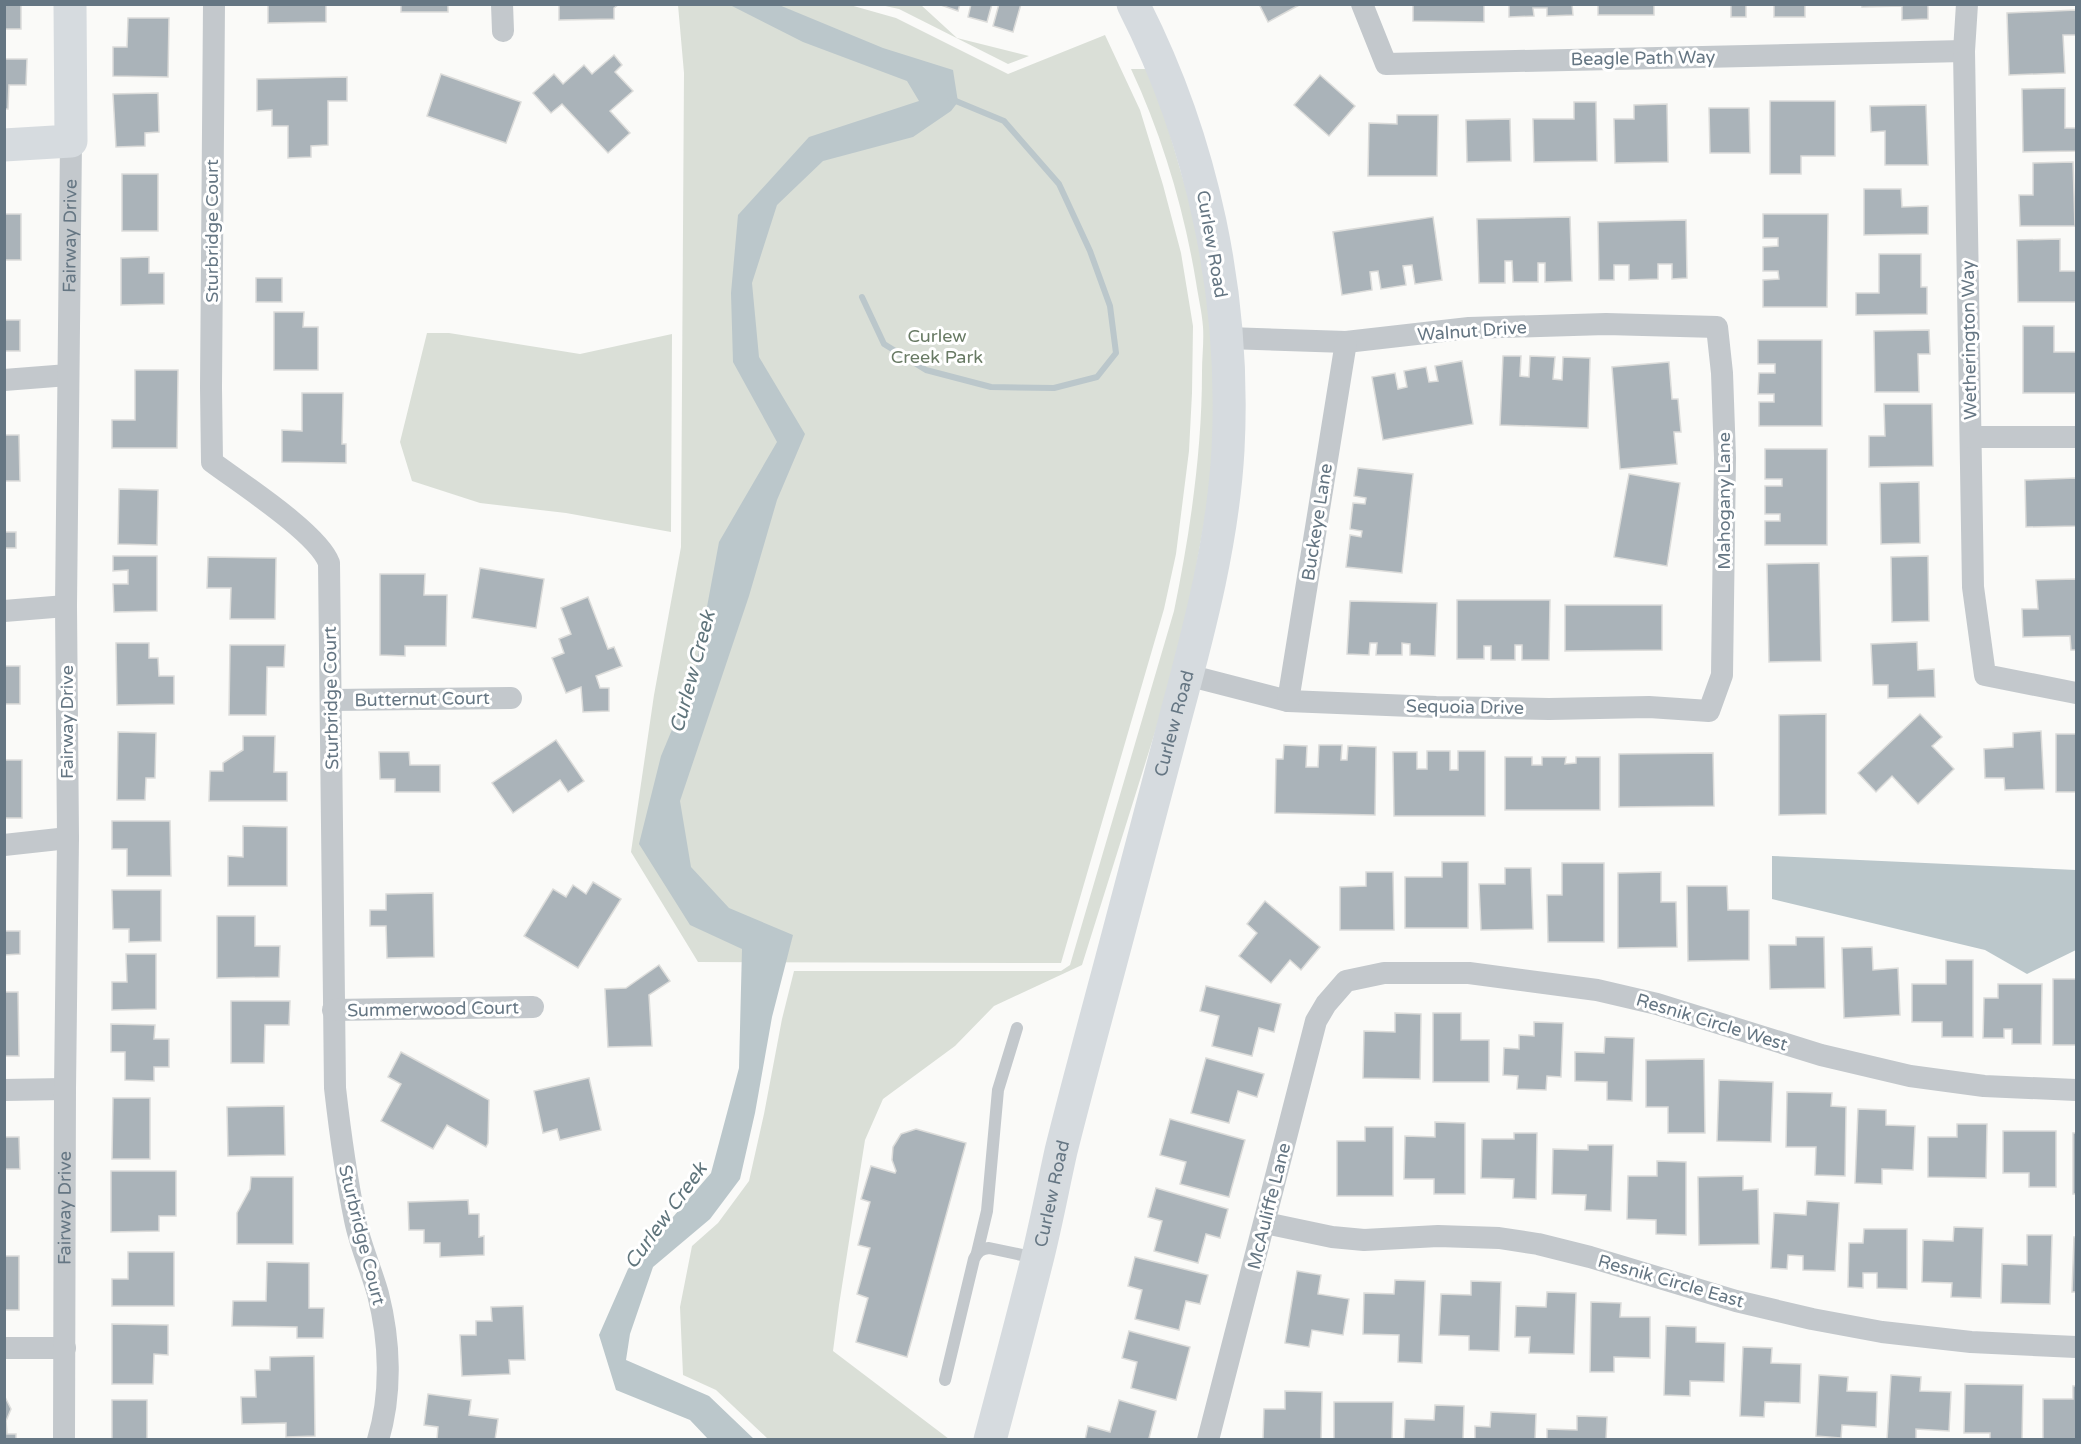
<svg xmlns="http://www.w3.org/2000/svg" width="2081" height="1444" font-family="'Varela Round',sans-serif">
	<style>
		.green { fill: #dadfd7 }
		.water { fill: #bbc7cb }
		.lines { fill: none; stroke-linecap: round; stroke-linejoin: round }
		.stream { stroke: #bbc7cb; stroke-width: 6 }
		.building { fill: #aab3b9; stroke: #dcdcda; stroke-width: 1.5 }
		.lane { stroke: #c3c8cc; stroke-width: 12 }
		.street { stroke: #c3c8cc; stroke-width: 22 }
		.secondary { stroke: #d6dbdf; stroke-width: 33 }
		.labels { text-anchor: middle; dominant-baseline: central; stroke-width: 6; stroke-linejoin: round; paint-order: stroke }
		.street-label { font-size: 18px; fill: #657683; stroke: #fff }
		.park-label { font-size: 18px; fill: #687a64; stroke: #fff }
		.water-label { font-size: 20px; font-style: italic; fill: #60757c; stroke: #fff }
	</style>
	<rect width="100%" height="100%" fill="#fafaf8"/>
	<g class="green">
		<path d="M678 5H850L896 18 1008 74 1105 35 1140 110 1163 185 1181 253 1193 326 1192 393 1189 451 1176 554 1164 609 1061 963 698 962 631 852 654 695 681 547 684 73Z"/>
		<path d="M881 5H921L957 38 1029 56 1008 64 899 9Z"/>
		<path d="M1131 69H1151L1208 265 1217 451 1182 646 1082 965 994 1006 955 1046 883 1099 865 1140 839 1305 833 1351 949 1439H768L716 1390 683 1375 680 1307 692 1246 718 1223 749 1181 764 1114 782 1019 794 971H1061L1070 965 1174 611C1190 533 1202 452 1202 372 1202 357 1204 342 1203 327 1202 312 1198 296 1196 282 1184 209 1162 135 1131 69Z"/>
		<path d="M427 333H449L580 354 672 334 671 532 566 513 480 503 412 481 400 442Z"/>
	</g>
	<g class="water">
		<path d="M730 5H779L883 48 953 70 958 102 951 111 913 137 823 161 777 205 752 283 759 357 805 434 777 500 749 596 680 801 691 867 729 908 793 935 772 1017 755 1113 740 1179 710 1219 653 1267 630 1334 626 1360 709 1396 755 1440 708 1439 690 1420 616 1390 599 1335 628 1269 711 1173 739 1068 742 949 690 925 639 844 661 756 694 677 719 542 777 442 733 362 731 293 738 215 809 137 919 101 907 81 803 42Z"/>
		<path d="M1772 856 2076 870V950L2027 974 1985 950 1772 899Z"/>
	</g>
	<g class="lines">
		<path class="stream" d="M862 297 884 344 926 370 991 387 1054 388 1097 377 1116 353 1110 306 1090 251 1059 184 1004 121 951 99"/>
	</g>
	<g class="building">
		<rect x="4" y="4" width="17" height="25"/>
		<path d="M268 4H326V22L268 23Z"/>
		<rect x="401" y="4" width="47" height="8"/>
		<path d="M559 4H619L614 8V19L559 20Z"/>
		<path d="M938 4H960L958 11Z"/>
		<path d="M971 4H992L987 22 968 17Z"/>
		<path d="M999 4H1021L1013 32 993 26Z"/>
		<path d="M1259 4H1301L1268 22Z"/>
		<path d="M1413 4H1484V22L1413 21Z"/>
		<path d="M1509 4H1572L1573 15 1547 16V8H1533L1534 16 1509 17Z"/>
		<rect x="1598" y="4" width="56" height="11"/>
		<rect x="1731" y="4" width="15" height="13"/>
		<rect x="1774" y="4" width="31" height="13"/>
		<path d="M1862 4H1928V19L1902 20V6L1862 7Z"/>
		<path d="M2076 10V35H2063L2065 73 2009 75 2007 13Z"/>
		<path d="M128 18H169L168 77 113 76V47H127Z"/>
		<path d="M614 55 622 65 615 72 633 91 610 111 630 133 608 153 562 104 551 113 533 93 554 74 563 84 584 65 592 74Z"/>
		<path d="M4 59H27L26 85H9L8 109H4Z"/>
		<path d="M441 74 521 102 506 143 427 116Z"/>
		<path d="M1320 75 1355 106 1329 136 1294 105Z"/>
		<path d="M347 77V101H328V145L311 146V157L288 158V126H272V110L257 111V79Z"/>
		<path d="M2065 88V128H2076V151L2023 152 2022 89Z"/>
		<path d="M158 93 159 132 145 133V146L116 147 113 94Z"/>
		<path d="M1770 101H1835V156H1801V174H1770Z"/>
		<path d="M1574 102H1596L1597 161 1534 162 1533 119H1574Z"/>
		<path d="M1667 104 1668 162 1615 163 1614 119H1634V105Z"/>
		<path d="M1926 105 1928 165H1885V131L1871 132 1870 106Z"/>
		<path d="M1709 108H1749L1750 153H1710Z"/>
		<path d="M1397 115H1438L1437 176H1368L1369 123 1397 124Z"/>
		<path d="M1510 119 1511 161 1467 162 1466 120Z"/>
		<path d="M2073 162 2075 226H2020L2019 195H2033V163Z"/>
		<rect x="122" y="174" width="36" height="57"/>
		<path d="M1864 189H1901L1902 207 1928 206V234L1864 235Z"/>
		<rect x="4" y="214" width="17" height="46"/>
		<path d="M1763 214H1828L1827 307H1763V280L1779 279 1778 271H1763V247L1778 246V238H1763Z"/>
		<path d="M1433 217 1442 280 1415 284 1412 265 1403 266 1406 285 1381 289 1378 271 1370 272 1372 290 1342 295 1333 232Z"/>
		<path d="M1570 217 1572 281 1545 282V263H1538V282H1513L1512 261H1505V283H1479L1477 219Z"/>
		<path d="M1686 220 1687 278 1672 279V264H1658V279L1629 280V265H1614V280H1599L1598 222Z"/>
		<path d="M2060 239V271H2076V302H2018L2017 240Z"/>
		<path d="M1879 254H1921V287H1927V314L1856 315V293H1879Z"/>
		<path d="M149 257V273H164V304L121 305V258Z"/>
		<rect x="256" y="278" width="26" height="24"/>
		<path d="M274 312H304L303 327H318V370H274Z"/>
		<rect x="4" y="320" width="16" height="31"/>
		<path d="M2023 326H2054V352H2076V393H2023Z"/>
		<path d="M1929 330 1930 354H1918L1919 392H1875L1874 331Z"/>
		<path d="M1758 340H1822V426H1759V402H1774V394H1758L1759 373H1775V364H1758Z"/>
		<path d="M1503 356H1521L1520 376 1529 377 1530 356 1555 357 1553 379 1562 380 1563 357 1590 358 1588 428 1500 425Z"/>
		<path d="M1462 361 1473 424 1383 440 1372 377 1395 373 1398 389 1407 387 1404 371 1426 367 1429 382 1438 381 1435 366Z"/>
		<path d="M1669 362 1672 399H1678L1681 432H1674L1677 464 1620 469 1612 367Z"/>
		<path d="M135 370H178L177 448H112V420H135Z"/>
		<path d="M302 393H343L342 444H346V463L282 462V430L302 431Z"/>
		<path d="M1884 404H1932L1933 466 1869 467V436H1885Z"/>
		<path d="M4 435H19L20 481H4Z"/>
		<path d="M1765 449H1827V545H1765V521H1780V514H1765V486H1782V479H1765Z"/>
		<path d="M1358 468 1413 474 1402 573 1346 567 1350 535 1361 537 1362 531 1350 529 1353 503 1365 504 1366 498 1354 496Z"/>
		<path d="M1629 474 1680 483 1667 566 1614 557Z"/>
		<path d="M2076 478V526L2026 527 2025 480Z"/>
		<path d="M1919 482 1920 543 1881 544 1880 483Z"/>
		<path d="M119 489 158 490 157 545 118 544Z"/>
		<rect x="4" y="532" width="12" height="16"/>
		<path d="M113 556H157V611L114 612 113 584H128V570L113 571Z"/>
		<path d="M1928 556 1929 621 1892 622 1891 557Z"/>
		<path d="M208 557 276 558 275 619H230L231 588H207Z"/>
		<path d="M1819 563 1821 661 1769 662 1767 564Z"/>
		<path d="M480 568 544 579 536 628 472 618Z"/>
		<path d="M380 574H425L424 595H447L446 646H405V656L380 655Z"/>
		<path d="M2076 579V650H2071L2070 636 2023 637 2022 609H2038L2036 580Z"/>
		<path d="M588 597 608 649 614 647 622 666 596 676 600 688H609V711L583 712 581 687 566 693 552 658 564 653 559 639 571 634 561 608Z"/>
		<path d="M1457 600H1550L1549 660H1522V645H1515V660H1491V646H1484V659H1457Z"/>
		<path d="M1350 601 1437 603 1435 656 1410 655V644L1402 643V655H1376L1377 643H1370L1369 655 1347 654Z"/>
		<path d="M1565 605H1662V650L1565 651Z"/>
		<path d="M1917 642 1918 670 1934 669 1935 697 1888 698V685H1873L1871 644Z"/>
		<path d="M116 643H149V658H158L159 676H174V704L117 705Z"/>
		<path d="M230 645H285L284 667H267L266 715H229Z"/>
		<rect x="4" y="666" width="16" height="38"/>
		<path d="M1826 714V814L1779 815V715Z"/>
		<path d="M1920 714 1942 737 1932 746 1954 769 1918 804 1892 776 1876 792 1858 773Z"/>
		<path d="M2041 731 2044 789 2005 790 2004 778H1985L1984 749 2013 747V733Z"/>
		<path d="M118 732 156 733 155 778H146L145 800H117Z"/>
		<rect x="2056" y="734" width="20" height="58"/>
		<path d="M243 736H275L274 772H287V801H209L210 771H223V763L243 750Z"/>
		<path d="M556 740 584 781 568 792 560 780 513 813 492 783Z"/>
		<path d="M1284 745 1307 746 1306 767H1318L1319 745H1342L1341 760H1347L1348 746 1376 747 1375 815 1275 813 1276 759H1283Z"/>
		<path d="M1427 751H1450V770H1458V751H1485V816H1394L1393 752H1417V769H1427Z"/>
		<path d="M379 752H409L410 765H440V792H395V779H380Z"/>
		<path d="M1713 753 1714 806 1619 807V754Z"/>
		<path d="M1505 757H1532V765H1542V757H1566L1565 764 1576 763V757H1600V810H1505Z"/>
		<rect x="4" y="760" width="18" height="58"/>
		<path d="M112 821H170L171 876H127V849H112Z"/>
		<path d="M243 826 287 827V886H228V856L243 857Z"/>
		<path d="M1442 862H1468V928H1405V877H1442Z"/>
		<path d="M1562 863H1604V942H1548L1547 895H1562Z"/>
		<path d="M1505 868H1531L1533 929 1481 930 1479 884H1505Z"/>
		<path d="M1366 872H1393L1394 930H1340V887L1366 886Z"/>
		<path d="M1661 872V902H1676L1677 947 1618 948V873Z"/>
		<path d="M593 882 621 899 578 968 524 936 553 889 566 897 573 885 586 894Z"/>
		<path d="M1687 886H1727L1728 910H1749V960L1688 961Z"/>
		<path d="M112 890H161V941L129 942V929H113Z"/>
		<path d="M433 893 434 957 387 958 386 926H370V910H386V894Z"/>
		<path d="M1265 901 1320 947 1301 970 1290 960 1271 983 1239 956 1257 933 1247 924Z"/>
		<path d="M217 916H255V946H280L279 977 217 978Z"/>
		<path d="M4 931H20V954L4 955Z"/>
		<path d="M1796 937H1824L1825 988 1770 989 1769 945H1796Z"/>
		<path d="M1872 947 1873 970 1898 968 1900 1015 1844 1018 1842 948Z"/>
		<path d="M126 954H156V1009L112 1010V982H127Z"/>
		<path d="M1946 960H1973V1037H1942V1022H1912V984H1946Z"/>
		<path d="M659 965 670 981 649 995 652 1046 608 1047 605 989 626 988Z"/>
		<rect x="2053" y="979" width="23" height="66"/>
		<path d="M1998 984H2042L2041 1044H2012V1029H2004V1038H1983L1984 998H1998Z"/>
		<path d="M1206 986 1281 1004 1274 1032 1259 1028 1252 1056 1212 1046 1219 1016 1200 1011Z"/>
		<path d="M4 992H18L19 1056H4Z"/>
		<path d="M231 1001H290L289 1025H265L264 1063H231Z"/>
		<path d="M1395 1013 1421 1014 1420 1079 1363 1078 1364 1031 1395 1032Z"/>
		<path d="M1433 1013H1461V1040H1489V1082H1433Z"/>
		<path d="M1534 1022 1563 1023 1561 1077 1547 1076 1546 1090 1517 1089 1518 1076 1503 1075 1504 1048 1519 1049V1035L1534 1036Z"/>
		<path d="M111 1024 155 1025 154 1039H169V1067H154V1081L125 1080V1052H111Z"/>
		<path d="M1605 1037 1634 1038 1632 1101 1607 1100V1082L1575 1081V1052L1604 1053Z"/>
		<path d="M401 1052 489 1100 488 1143 486 1147 447 1125 433 1149 381 1121 401 1084 388 1077Z"/>
		<path d="M1206 1058 1264 1074 1257 1097 1238 1091 1229 1123 1191 1113Z"/>
		<path d="M1704 1059 1705 1133H1668V1107H1646V1060Z"/>
		<path d="M589 1078 601 1130 560 1140 557 1129 543 1133 534 1091Z"/>
		<path d="M1719 1080 1773 1082 1771 1142 1717 1141Z"/>
		<path d="M1787 1092 1832 1093 1831 1106 1846 1107 1845 1176 1815 1175 1816 1147H1786Z"/>
		<path d="M113 1098H150V1159H112Z"/>
		<path d="M284 1106 285 1155 228 1156 227 1107Z"/>
		<path d="M1858 1109 1886 1110V1125L1915 1126 1913 1170 1882 1169V1184L1855 1183Z"/>
		<path d="M1170 1119 1245 1140 1229 1197 1180 1184 1186 1162 1160 1155Z"/>
		<path d="M1435 1122 1465 1123V1194H1434V1179H1404L1405 1136 1435 1137Z"/>
		<path d="M1957 1124H1987L1986 1178 1928 1177V1137H1957Z"/>
		<path d="M1365 1127H1393V1196H1337V1141H1365Z"/>
		<path d="M916 1129 966 1143 907 1357 856 1342 868 1298 857 1294 870 1248 858 1245 870 1202 861 1199 871 1166 895 1173 896 1171 892 1160 893 1147 901 1134Z"/>
		<path d="M2003 1131H2056V1187H2029V1173H2003Z"/>
		<path d="M1514 1133H1537L1536 1199 1513 1198 1514 1179 1481 1178 1482 1139H1514Z"/>
		<rect x="2073" y="1133" width="3" height="61"/>
		<path d="M4 1137H19L20 1169H5L4 1201Z"/>
		<path d="M1588 1145H1613L1611 1211 1585 1210 1586 1195 1552 1194 1553 1149 1588 1150Z"/>
		<path d="M1657 1161 1686 1162V1235L1656 1234V1220L1627 1219 1628 1176H1657Z"/>
		<path d="M111 1171H176V1216H159V1231L111 1232Z"/>
		<path d="M1743 1176V1190L1758 1189 1759 1244 1699 1245 1698 1177Z"/>
		<path d="M251 1177H293V1244H237V1213L250 1189Z"/>
		<path d="M1156 1188 1228 1209 1220 1238 1206 1234 1198 1263 1154 1251 1162 1221 1148 1217Z"/>
		<path d="M468 1200 469 1214H479V1237L484 1236V1255L440 1257V1243H424V1230H409L408 1202Z"/>
		<path d="M1807 1201 1839 1203 1835 1271 1803 1270V1256L1788 1255 1787 1269 1771 1268 1774 1213 1806 1215Z"/>
		<path d="M1954 1227 1983 1228 1981 1298 1951 1297 1952 1283 1922 1282 1923 1240 1953 1241Z"/>
		<path d="M1864 1229H1907V1289L1877 1288V1273H1863V1288L1848 1287 1849 1243H1863Z"/>
		<path d="M2027 1235H2052L2050 1304 2001 1303 2002 1264 2027 1265Z"/>
		<path d="M2074 1237H2076V1292H2072Z"/>
		<path d="M128 1252H174V1306H112V1279H128Z"/>
		<rect x="4" y="1256" width="15" height="54"/>
		<path d="M1135 1257 1208 1275 1200 1304 1186 1301 1179 1330 1135 1319 1142 1290 1128 1286Z"/>
		<path d="M267 1262 309 1263V1308H324L323 1338H297V1327L232 1326 233 1301H266Z"/>
		<path d="M1297 1271 1321 1275 1318 1294 1349 1299 1343 1335 1312 1330 1309 1347 1285 1343Z"/>
		<path d="M1395 1280 1425 1281 1422 1363 1398 1362 1399 1335 1363 1334 1364 1293 1394 1294Z"/>
		<path d="M1471 1281 1501 1282 1499 1351 1469 1350V1336L1439 1335 1441 1294 1471 1295Z"/>
		<path d="M1547 1292 1576 1293 1574 1354 1529 1353 1530 1337H1515L1516 1306 1546 1307Z"/>
		<path d="M1591 1302 1621 1303 1620 1317H1650V1358L1614 1357V1372H1590Z"/>
		<path d="M523 1306 525 1360H509L510 1374 462 1376 460 1335H476V1321H492L491 1307Z"/>
		<path d="M112 1324 168 1325V1355L154 1354 153 1384H112Z"/>
		<path d="M1666 1326 1696 1327V1342L1725 1343 1724 1382 1690 1381V1396L1664 1395Z"/>
		<path d="M1129 1331 1190 1347 1176 1400 1131 1388 1137 1362 1122 1358Z"/>
		<path d="M1743 1347 1772 1348 1771 1363 1801 1364 1800 1403 1765 1402 1764 1417 1740 1416Z"/>
		<path d="M314 1356 315 1436 286 1437V1423L242 1424 241 1397H256L255 1370H270V1357Z"/>
		<path d="M1819 1375 1848 1377 1847 1391 1877 1392 1876 1427 1842 1425 1841 1438 1816 1436Z"/>
		<path d="M1891 1375 1921 1377 1920 1391 1951 1392 1949 1431 1916 1429V1440H1887Z"/>
		<path d="M1965 1384 2023 1385 2022 1440H1990V1433H1964Z"/>
		<path d="M2073 1386H2076V1440H2043V1399H2073Z"/>
		<path d="M1285 1391 1322 1392 1321 1440H1263L1264 1409H1285Z"/>
		<path d="M428 1394 471 1400 469 1415 498 1419 495 1440H437L438 1427 424 1425Z"/>
		<path d="M4 1395 11 1409 6 1421 7 1434H16V1440H4Z"/>
		<rect x="112" y="1400" width="35" height="40"/>
		<path d="M1119 1400 1156 1411 1149 1438 1153 1440H1085L1088 1426 1110 1432Z"/>
		<path d="M1334 1402H1393L1392 1440H1334Z"/>
		<path d="M1435 1405 1464 1406 1463 1440H1404L1405 1419 1434 1420Z"/>
		<path d="M1491 1412 1536 1414 1535 1440H1475V1426L1490 1427Z"/>
		<path d="M1577 1416 1607 1417 1606 1440H1547V1429L1577 1430Z"/>
	</g>
	<g class="lines">
		<g class="lane">
			<path d="M977 1253 987 1211 998 1090 1017 1028"/>
			<path d="M945 1380 974 1259C978 1251 981 1249 989 1248L1036 1258"/>
		</g>
		<g class="street">
			<path d="M214 4 211 388 212 462C240 483 318 533 329 563L335 1088C340 1132 346 1176 355 1220 360 1245 371 1269 378 1294 390 1341 392 1393 378 1440"/>
			<path d="M502 4 503 31"/>
			<path d="M1362 4 1386 64 1964 51"/>
			<path d="M1967 4 1964 51 1973 587 1985 675 2076 693"/>
			<path d="M4 380 68 375"/>
			<path d="M1971 437H2076"/>
			<path d="M4 611 66 606"/>
			<path d="M1187 675 1288 701 1436 707 1549 709 1649 707 1709 711 1722 675 1725 458 1722 373 1717 327 1606 324 1469 328 1346 342 1227 338"/>
			<path d="M332 700 511 698"/>
			<path d="M1288 701 1346 342"/>
			<path d="M4 845 68 838"/>
			<path d="M333 1010 533 1007"/>
			<path d="M4 1090 65 1089"/>
			<path d="M1265 1223 1332 1237 1364 1240 1438 1236 1499 1238 1538 1244 1590 1257 1736 1301 1812 1319 1882 1332 1971 1342 2076 1347"/>
			<path d="M4 1348H65"/>
			<path id="s1" d="M64 1440 65 1089 68 838 66 606 71 141"/>
			<path d="M1208 1440 1316 1021 1326 1004 1346 981 1384 973H1469L1597 990 1657 1004 1821 1055 1910 1076 1984 1086 2076 1090"/>
		</g>
		<g class="secondary">
			<path d="M4 145 71 141 70 4"/>
			<path id="s2" d="M990 1440C1006 1380 1022 1320 1037 1260 1046 1224 1053 1187 1061 1151 1079 1079 1099 1007 1118 935 1137 861 1157 787 1177 712 1200 627 1223 539 1228 450 1236 297 1203 141 1133 4"/>
		</g>
	</g>
	<g class="labels">
		<g class="street-label">
			<text transform="translate(1643 58) rotate(-1)">Beagle Path Way</text>
			<text transform="translate(212 231) rotate(-90)">Sturbridge Court</text>
			<text stroke="none"><textPath href="#s1" startOffset="1204">Fairway Drive</textPath></text>
			<text transform="translate(1212 244) rotate(80)">Curlew Road</text>
			<text transform="translate(1472 331) rotate(-4)">Walnut Drive</text>
			<text transform="translate(1969 340) rotate(-91)">Wetherington Way</text>
			<text transform="translate(1724 501) rotate(-90)">Mahogany Lane</text>
			<text transform="translate(1317 522) rotate(-81)">Buckeye Lane</text>
			<text transform="translate(331 698) rotate(-91)">Sturbridge Court</text>
			<text transform="translate(422 699) rotate(-1)">Butternut Court</text>
			<text transform="translate(1465 707) rotate(1)">Sequoia Drive</text>
			<text transform="translate(67 722) rotate(-90)">Fairway Drive</text>
			<text stroke="none"><textPath href="#s2" startOffset="740">Curlew Road</textPath></text>
			<text transform="translate(433 1009) rotate(-1)">Summerwood Court</text>
			<text transform="translate(1712 1022) rotate(17)">Resnik Circle West</text>
			<text stroke="none"><textPath href="#s2" startOffset="254">Curlew Road</textPath></text>
			<text transform="translate(1269 1206) rotate(-76)">McAuliffe Lane</text>
			<text stroke="none"><textPath href="#s1" startOffset="232">Fairway Drive</textPath></text>
			<text transform="translate(362 1235) rotate(76)">Sturbridge Court</text>
			<text transform="translate(1671 1281) rotate(16)">Resnik Circle East</text>
		</g>
		<g class="park-label">
			<text x="937" y="336">Curlew<tspan x="937" dy="21">Creek Park</tspan></text>
		</g>
		<g class="water-label">
			<text transform="translate(693 672) rotate(-75)">Curlew Creek</text>
			<text transform="translate(666 1216) rotate(-54)">Curlew Creek</text>
		</g>
	</g>
	<rect width="2081" height="1444" fill="none" stroke="#657683" stroke-width="12"/>
</svg>
